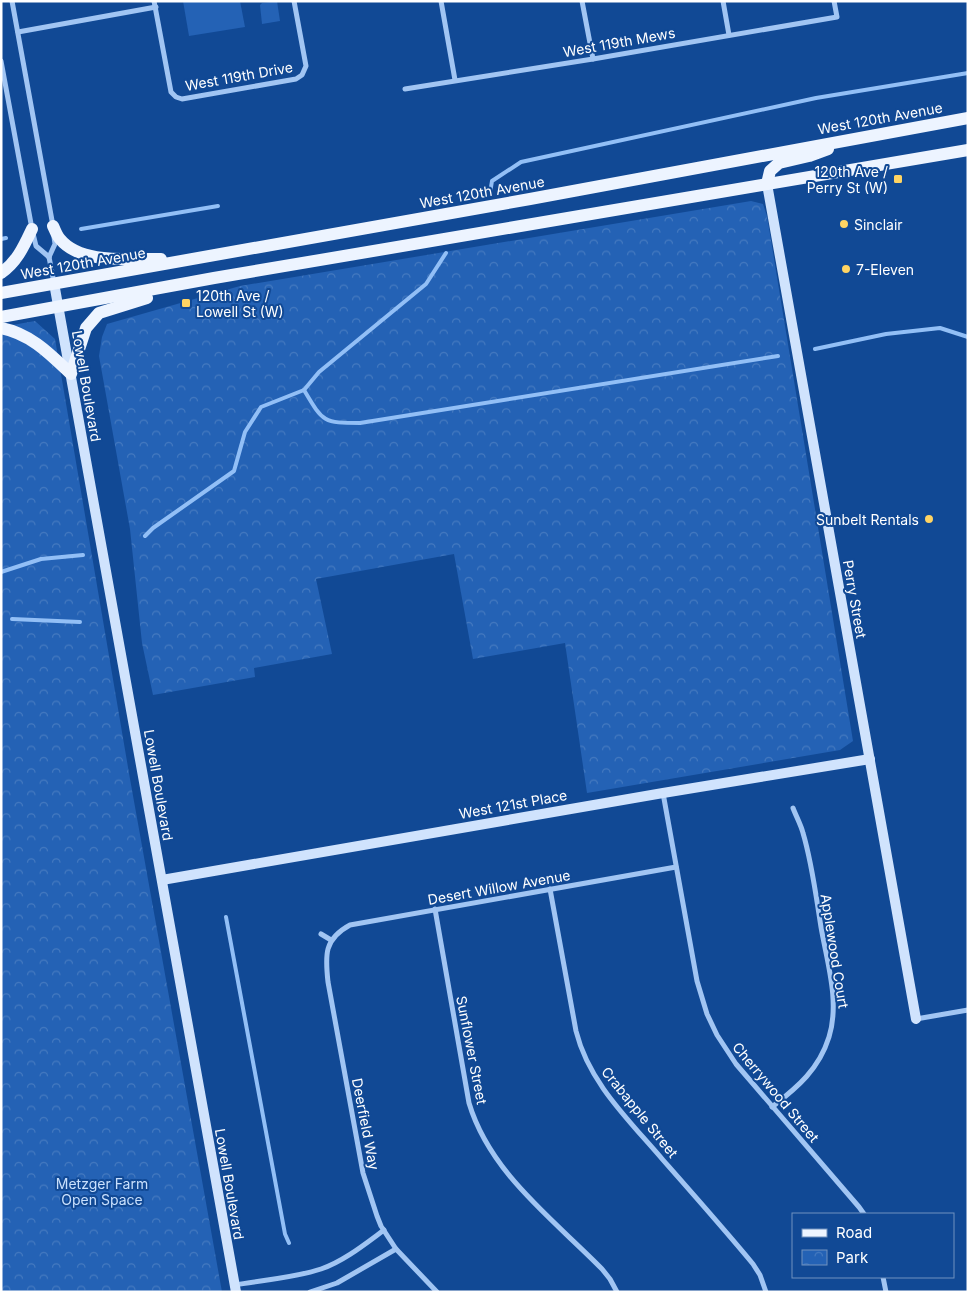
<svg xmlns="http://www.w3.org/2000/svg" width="969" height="1293" font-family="Inter,sans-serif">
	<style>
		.grass { fill: #2462b5 }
		.park { fill: url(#park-crowns) }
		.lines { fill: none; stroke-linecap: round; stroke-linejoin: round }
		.stream { stroke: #92bff6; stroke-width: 4 }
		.street { stroke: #a1c5f3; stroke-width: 5 }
		.secondary { stroke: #d0e3fd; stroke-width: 10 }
		.primary { stroke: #edf4ff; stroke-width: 12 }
		.poi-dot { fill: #ffd463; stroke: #114995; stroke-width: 2 }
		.labels { text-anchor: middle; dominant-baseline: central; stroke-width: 4; stroke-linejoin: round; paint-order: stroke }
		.street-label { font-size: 14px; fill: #fff; stroke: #114995 }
		.poi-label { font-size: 14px; fill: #fff; stroke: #114995; text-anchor: start }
		.park-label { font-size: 14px; fill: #c9e0fd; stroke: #114995 }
	</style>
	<defs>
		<pattern id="park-crowns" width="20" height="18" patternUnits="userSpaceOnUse" patternTransform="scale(1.25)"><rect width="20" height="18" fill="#2462b5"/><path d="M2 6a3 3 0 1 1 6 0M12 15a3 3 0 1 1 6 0" fill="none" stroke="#457ac0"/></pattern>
	</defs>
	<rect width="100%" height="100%" fill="#114995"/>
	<g class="grass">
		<path d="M183 1H240L245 27 189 36Z"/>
		<path d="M277 1 280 21 262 24 260 5 262 3Z"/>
	</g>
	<g class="park">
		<path d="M751 201 763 204 767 216 853 741 840 750 587 793 565 643 473 659 454 554 316 579 332 654 254 668 255 677 153 695 142 643 130 529 99 356 102 337 107 324 240 286Z"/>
		<path d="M35 321 55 339 130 779 222 1292H1V327Z"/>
	</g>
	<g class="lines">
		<g class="stream">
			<path d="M490 193 492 181 521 162 816 98 968 73"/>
			<path d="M81 229 218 206"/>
			<path d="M1 239 6 238"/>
			<path d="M815 349 886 334 940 328 968 337"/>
			<path d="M304 390C323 422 323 423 360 423L778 356"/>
			<path d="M145 536 153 528 234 471 245 432 261 407 304 390 319 372 426 284 446 253"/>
			<path d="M1 572 41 559 83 555"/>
			<path d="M12 619 80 622"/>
			<path d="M226 917 285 1234 289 1243"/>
		</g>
		<g class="street">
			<path d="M12 1 53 226"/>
			<path d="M154 1 171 92 176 97 182 99 296 79 302 75 306 66 294 1"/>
			<path d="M441 1 455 80"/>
			<path d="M582 1 593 59"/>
			<path d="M723 1 729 35"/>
			<path d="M18 32 156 7"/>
			<path d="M1 61 32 229 36 246 49 257"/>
			<path d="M405 89 593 59 837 17 834 1"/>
			<path d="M49 257 55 244 54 237"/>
			<path d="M49 257 54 283"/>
			<path d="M663 793 697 981 707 1014 717 1035 736 1064 859 1207 864 1214"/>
			<path d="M550 889 576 1031C589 1083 629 1120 663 1160 693 1194 724 1229 753 1264L760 1275 766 1292"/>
			<path d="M435 909 469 1103C490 1173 553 1219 602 1269L610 1279 617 1292"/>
			<path d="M321 934 331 940"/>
			<path d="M916 1019 968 1010"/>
			<path d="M772 1107C798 1087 819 1069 829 1037 840 1002 827 962 821 927 816 896 812 863 803 833 801 825 796 816 793 808"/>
			<path d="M883 1277 886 1292"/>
			<path d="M234 1285C263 1280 294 1278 321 1269 344 1261 365 1244 384 1230"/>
			<path d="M310 1292 337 1283 396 1249"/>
			<path d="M437 1292 396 1249 381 1226 377 1216 363 1173 328 982C325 955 324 939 350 925L676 867"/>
		</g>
		<g class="secondary">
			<path d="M767 184 916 1019"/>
			<path d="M54 283 236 1292"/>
			<path d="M162 880 663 793 870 759"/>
		</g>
		<g class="primary">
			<path d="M767 184 770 171 779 163 809 156 828 149"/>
			<path d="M53 226C55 230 57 236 60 239 81 265 131 258 161 259"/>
			<path d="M1 273C17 262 24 246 32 229"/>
			<path d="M1 293 530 199 968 118"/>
			<path d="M1 317 214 278 968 150"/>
			<path d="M1 328C31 334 50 354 71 374L86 328 99 313 147 298"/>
		</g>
	</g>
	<g class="poi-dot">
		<rect x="893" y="174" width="10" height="10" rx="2.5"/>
		<circle cx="844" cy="224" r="5"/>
		<circle cx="846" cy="269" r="5"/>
		<rect x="181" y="298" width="10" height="10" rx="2.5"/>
		<circle cx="929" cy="519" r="5"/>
	</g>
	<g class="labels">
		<g class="street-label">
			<text transform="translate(619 42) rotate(-10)">West 119th Mews</text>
			<text transform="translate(239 76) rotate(-10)">West 119th Drive</text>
			<text transform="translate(880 118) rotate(-10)">West 120th Avenue</text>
			<text transform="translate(482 192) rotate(-10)">West 120th Avenue</text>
			<text transform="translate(83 263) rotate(-10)">West 120th Avenue</text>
			<text transform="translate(87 386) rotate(80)">Lowell Boulevard</text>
			<text transform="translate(855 599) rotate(80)">Perry Street</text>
			<text transform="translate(159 785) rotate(80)">Lowell Boulevard</text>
			<text transform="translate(513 804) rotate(-10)">West 121st Place</text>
			<text transform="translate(499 887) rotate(-10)">Desert Willow Avenue</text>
			<text transform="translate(835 951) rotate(81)">Applewood Court</text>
			<text transform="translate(472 1050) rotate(79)">Sunflower Street</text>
			<text transform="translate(776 1092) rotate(50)">Cherrywood Street</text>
			<text transform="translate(640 1112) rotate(51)">Crabapple Street</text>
			<text transform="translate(366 1124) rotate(79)">Deerfield Way</text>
			<text transform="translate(230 1184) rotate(80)">Lowell Boulevard</text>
		</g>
		<g class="poi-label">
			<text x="888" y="171" text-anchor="end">120th Ave /<tspan x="888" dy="16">Perry St (W)</tspan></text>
			<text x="854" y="224">Sinclair</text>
			<text x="856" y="269">7-Eleven</text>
			<text x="196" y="295">120th Ave /<tspan x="196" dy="16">Lowell St (W)</tspan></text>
			<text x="919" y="519" text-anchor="end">Sunbelt Rentals</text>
		</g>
		<g class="park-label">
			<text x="102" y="1183">Metzger Farm<tspan x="102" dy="16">Open Space</tspan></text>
		</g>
	</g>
	<rect width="969" height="1293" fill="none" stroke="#ffffff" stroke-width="5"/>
	<rect x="792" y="1213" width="162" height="65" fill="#114995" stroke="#7092bf"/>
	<rect x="802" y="1229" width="25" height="8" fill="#edf4ff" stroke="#7092bf"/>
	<text x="836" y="1238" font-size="15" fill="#ffffff">Road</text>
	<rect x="802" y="1250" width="25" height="15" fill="url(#park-crowns)" stroke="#7092bf"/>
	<text x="836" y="1263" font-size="15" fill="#ffffff">Park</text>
</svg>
